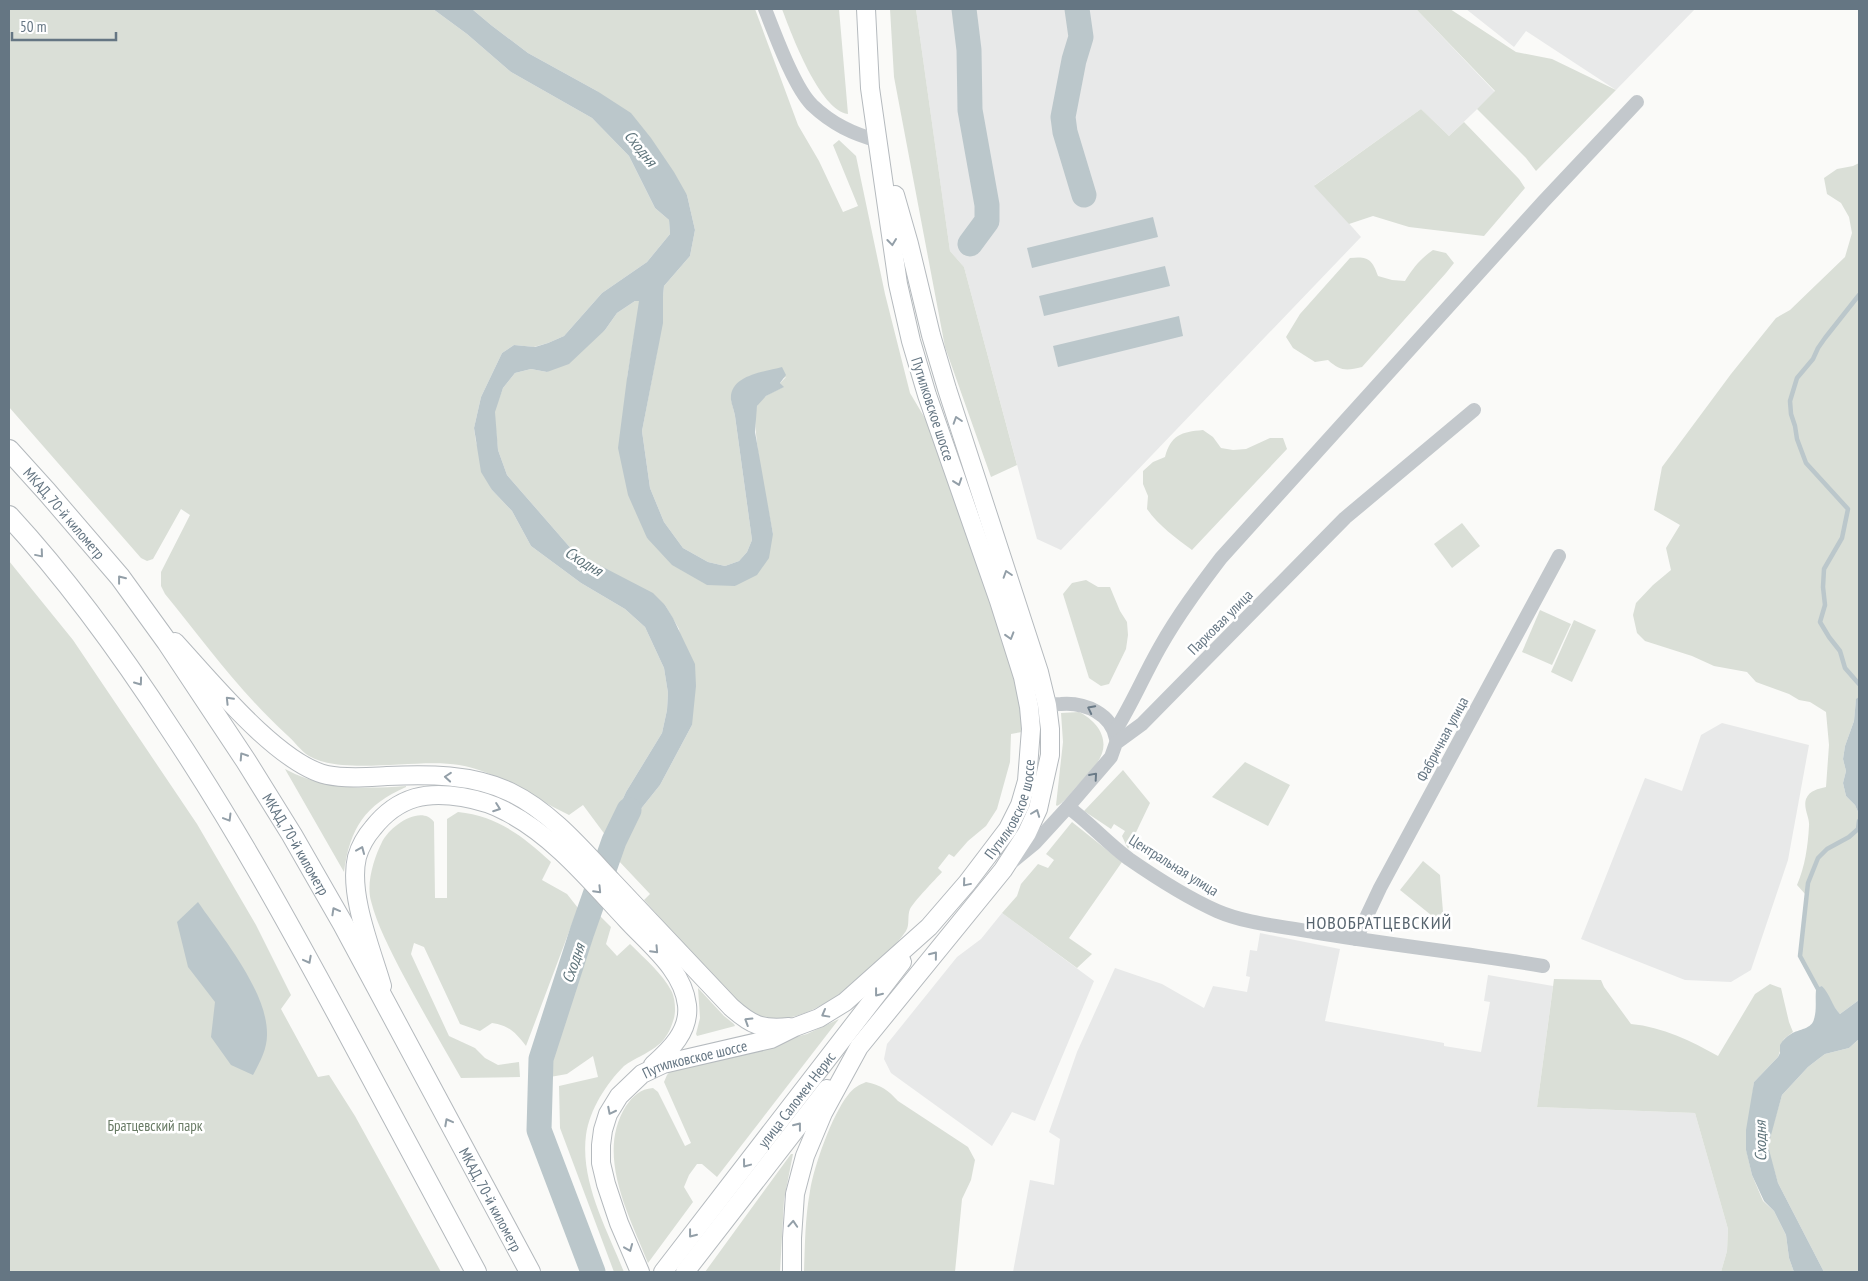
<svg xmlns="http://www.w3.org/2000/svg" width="1868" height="1281" font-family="'PT Sans Narrow',sans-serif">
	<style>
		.built { fill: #e8e9e9 }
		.green { fill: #dadfd7 }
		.water { fill: #bbc7cb }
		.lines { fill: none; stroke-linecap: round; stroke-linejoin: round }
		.stream { stroke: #bbc7cb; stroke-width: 4.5 }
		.river { stroke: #bbc7cb; stroke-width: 25 }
		.major-casing { stroke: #b5babe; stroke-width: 20 }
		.highway-casing { stroke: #b4b9bd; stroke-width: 22 }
		.minor { stroke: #c3c8cc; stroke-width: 14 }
		.major { stroke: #fff; stroke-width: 18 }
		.highway { stroke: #fff; stroke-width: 20 }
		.oneway { stroke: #939fa8 }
		.oneway2 { stroke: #6a7a87 }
		.labels { text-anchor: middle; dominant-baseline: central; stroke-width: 5; stroke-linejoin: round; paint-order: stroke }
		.street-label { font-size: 15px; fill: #657683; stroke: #fff }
		.park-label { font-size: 15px; fill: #687a64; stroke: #fff }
		.water-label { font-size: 16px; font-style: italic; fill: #60757c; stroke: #fff }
		.quarter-label { font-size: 18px; letter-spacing: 1px; fill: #57646e; stroke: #fff }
	</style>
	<rect width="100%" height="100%" fill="#fafaf8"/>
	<g class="built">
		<path d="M916 9H1416L1495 92 1449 136 1421 109 1315 185 1361 237 1061 550 1037 539 964 267 950 251Z"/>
		<path d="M1466 9H1465H1695L1616 90 1526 31 1514 47Z"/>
		<path d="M1722 723 1809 745 1788 860 1751 970 1731 982 1685 980 1581 939 1645 778 1682 791 1701 735Z"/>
		<path d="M1002 913 1094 981 1035 1121 1012 1112 992 1146 891 1073 884 1059 887 1044 957 957 981 939Z"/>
		<path d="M1260 933 1340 949 1325 1021 1444 1043V1046L1481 1052 1490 1002 1484 1001 1488 975 1553 986 1537 1107 1695 1113 1728 1229 1727 1251 1721 1272H1013L1030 1180 1054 1185 1060 1139 1049 1132 1077 1052 1115 968 1162 984 1204 1008 1213 986 1247 992 1250 977 1246 976 1250 950 1257 951Z"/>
	</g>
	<g class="green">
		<path d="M9 9H433L467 34 511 72 592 118 629 156 655 208 669 220 670 234 647 262 602 293 564 336 548 343 534 347 514 345 502 353 481 397 474 428 476 442 492 490 512 511 531 546 581 583 625 609 645 627 664 668 668 693 667 710 662 733 626 792 606 836 583 805 569 815C533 798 500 772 459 765 418 758 343 776 309 756 301 751 294 741 287 735 241 693 204 642 165 594L161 586V572L190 515 181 509 153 559 147 561 141 558 9 407Z"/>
		<path d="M472 9H755L798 125 819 161 843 212 858 206 833 145 839 140 856 156 885 294 910 393 926 420 999 621 1018 691 1022 732 1011 734 1010 762 997 809 986 826 968 841 954 857 949 854 938 868 942 872C935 880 915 900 910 909 907 916 910 925 906 931 880 968 801 1038 753 1015 737 1008 718 984 707 971 686 947 665 923 644 900L650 894 617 859 636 815 660 785 692 725 679 629 665 605 574 552 507 475 498 450 494 412 503 388 515 373 531 369 547 372 605 330 617 313 635 301H640L627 378 647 538 735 586 773 534C769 512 748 419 758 404 764 395 774 392 783 387L780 383 786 377 731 399 735 416 752 540 747 552 739 561 725 566 708 562 683 548 664 522 650 488 642 431 657 352 664 286 690 256 695 230 687 195 597 91 528 53 491 25Z"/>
		<path d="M782 9H839L848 114C820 111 791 33 782 9Z"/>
		<path d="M890 9H916L950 251 964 267 1017 465 991 477 945 347 894 77Z"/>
		<path d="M1416 9H1450L1516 52 1552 59 1616 90 1536 171 1526 158 1477 109 1495 91Z"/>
		<path d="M1421 109 1449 136 1464 122 1519 179 1525 188 1484 236 1409 227 1373 216 1349 224 1314 186Z"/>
		<path d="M1859 163V697L1856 700 1854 721 1845 746 1843 759 1846 771 1843 783 1846 796 1855 805 1859 814V1000L1840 1014C1832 1006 1828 995 1822 986L1818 987 1811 978 1800 956 1804 932 1803 919 1806 908V895L1797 885C1805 867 1808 845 1809 826 1810 818 1803 808 1806 799 1810 790 1818 789 1826 787L1829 745 1826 712 1810 702 1799 700 1789 694 1756 682 1747 672 1714 666 1692 656 1645 641 1637 633 1633 615 1636 603 1653 585 1671 570 1666 548 1680 525 1654 510 1662 467 1731 374 1776 318 1790 310 1845 257 1852 233 1849 217 1841 203 1827 194 1824 178 1837 169 1853 166Z"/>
		<path d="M1433 250 1446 253 1454 263 1446 273 1362 367C1346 371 1340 371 1328 360L1315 362 1293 348 1286 337 1300 314 1350 258C1368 256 1372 259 1378 276L1392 280 1405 281C1413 268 1420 259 1433 250Z"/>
		<path d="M1203 430 1213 437 1221 448 1233 450 1246 449 1270 438H1283L1287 449 1192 550C1176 538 1159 526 1147 509L1148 496 1143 484V471L1153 462 1165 457C1171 435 1181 432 1203 430Z"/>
		<path d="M1462 523 1480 546 1452 568 1434 544Z"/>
		<path d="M9 561 73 640 197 824 256 925 291 995 281 1009 318 1077 329 1075 355 1116 441 1272H9Z"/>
		<path d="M1086 580 1098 587H1110L1120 611 1127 622 1128 635 1126 649 1109 684 1101 686 1089 678 1063 594 1072 583Z"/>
		<path d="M1540 610 1571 624 1552 665 1522 652Z"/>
		<path d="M1574 620 1596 630 1572 682 1551 672Z"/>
		<path d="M1079 712C1099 722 1112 742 1097 763 1092 770 1085 777 1079 784 1072 791 1065 802 1057 806L1056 805 1063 742 1061 713Z"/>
		<path d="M1245 762 1290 785 1268 826 1212 797Z"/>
		<path d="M285 769C323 790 364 789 406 786V787C365 805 350 828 344 872Z"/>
		<path d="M1123 770 1150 803 1128 849 1122 836 1125 831 1114 824 1111 829 1084 811Z"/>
		<path d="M458 812C497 816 523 836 551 862L542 880 567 894 578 908 526 1046C515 1032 510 1026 492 1023L480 1031 460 1024 424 947 414 943 411 954 449 1036 475 1048 485 1058 498 1065 519 1062 520 1077 461 1078C441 1043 420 1007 401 971 390 949 377 925 371 901 366 883 374 858 382 842 390 826 421 804 434 822L435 898H447V819Z"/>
		<path d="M1072 822 1122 862 1069 938 1092 954 1077 968 1002 913 1017 896 1021 884 1038 864 1048 868 1054 860 1046 854Z"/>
		<path d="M1423 861 1440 875 1443 912 1436 919 1400 890Z"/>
		<path d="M600 916 611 927 606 944 617 956 630 944C645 959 662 973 672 992 675 999 676 1011 674 1018 668 1039 660 1046 641 1056 635 1059 629 1062 624 1066 606 1084 590 1109 586 1135 580 1182 607 1229 624 1272H614L560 1128 559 1086 598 1077 593 1056 567 1074 550 1077 553 1056Z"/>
		<path d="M1554 979 1601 980 1604 987 1631 1024C1663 1027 1691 1041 1718 1056L1755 994 1770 984 1781 988 1789 1022 1793 1032 1784 1039 1778 1057 1754 1082 1746 1149 1752 1175 1763 1201 1774 1211 1786 1235 1789 1258 1794 1272H1721L1727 1251 1728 1229 1695 1113 1537 1107Z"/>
		<path d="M698 988 724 1016 734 1024 735 1026 697 1036 696 1034 700 1018Z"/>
		<path d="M839 1019 717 1177 702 1164H697L689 1175 684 1187 693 1202 648 1263C630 1217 595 1155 626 1106 633 1096 640 1089 653 1088L658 1092 685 1146 691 1143 664 1082 667 1075 672 1069 807 1034Z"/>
		<path d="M1859 1039V1272H1824L1778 1183 1767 1146 1782 1095 1808 1067 1817 1060 1825 1054 1849 1048Z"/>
		<path d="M866 1082C881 1085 888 1090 898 1101L968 1147 975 1160 971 1180 962 1199 955 1272H804C805 1245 805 1218 810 1191 814 1166 832 1115 848 1095 853 1088 859 1085 866 1082Z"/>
		<path d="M791 1154H793L784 1200 780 1272H705Z"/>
	</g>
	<g class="water">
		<path d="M433 9H472L491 25 528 53 597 91 631 113 651 138 674 172 687 195 695 230 690 256 664 286 663 296V323L642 431 650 488 664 522 683 548 708 562 725 566 739 561 747 552 752 540 735 416C734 411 732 405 731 400 729 375 764 372 782 367L786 375 780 383 784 387 766 396 757 406 755 432 773 534 769 558 757 575 735 586 707 585 672 565 647 538 628 495 618 448 627 378 639 301H635L617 313 605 330 569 364 547 372 531 369 515 373 503 388 495 412 498 450 507 475 574 552 653 593 665 605 673 618 695 664 696 686 692 725 660 785 636 815 622 847 606 836 626 792 662 733 667 710 668 693 664 668 645 627 625 609 581 583 531 546 512 511 492 490 481 472 474 428 481 397 502 353 514 345 535 347 548 343 564 336 602 293 647 262 670 234 669 220 655 208 629 156 592 118 511 72 467 34Z"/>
		<path d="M1153 217 1158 237 1032 268 1027 248Z"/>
		<path d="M1165 266 1170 286 1044 316 1039 296Z"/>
		<path d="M1179 316 1183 336 1058 367 1053 346Z"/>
		<path d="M1859 697V814L1855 805 1846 796 1843 783 1846 771 1843 759 1845 746 1854 721 1856 699Z"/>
		<path d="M198 902C222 937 268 992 267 1035 267 1049 260 1062 253 1075L231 1065 211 1037 215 1002 188 967 177 922Z"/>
		<path d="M1822 986C1830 994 1832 1006 1840 1014L1859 1000V1039L1849 1048 1825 1054 1817 1060 1808 1067 1782 1095 1768 1146 1778 1183 1824 1272H1794L1789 1258 1786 1235 1774 1211 1764 1201 1752 1175 1746 1150V1130L1754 1082 1778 1057 1780 1053V1045C1783 1040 1786 1037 1791 1034 1799 1029 1812 1029 1814 1019 1817 1010 1815 999 1816 990L1818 987Z"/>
	</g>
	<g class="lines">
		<g class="stream">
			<path d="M1859 295 1825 338 1818 348 1813 359 1797 378 1790 401 1791 414 1795 426 1797 439 1806 463 1848 509 1842 538 1824 569 1823 587 1825 605 1820 622 1829 637 1840 651 1845 668 1859 684"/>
			<path d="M1819 991 1800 956 1808 883 1818 858 1827 849 1849 837 1858 829 1859 821"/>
		</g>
		<g class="river">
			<path d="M964 9 969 50 970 110 987 205V221L970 244"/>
			<path d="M1077 9 1081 37 1074 60 1063 117 1065 132 1084 195"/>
			<path d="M593 1272 539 1130 541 1059 582 932 614 841 629 810"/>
		</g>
		<g class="major-casing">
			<g id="major">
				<path d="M175 642C210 680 278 764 327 775 346 779 368 777 387 776 428 774 472 774 510 792 551 812 581 848 612 881 652 923 691 965 731 1007 751 1025 762 1030 789 1027"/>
				<path d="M382 986C372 951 348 894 357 857 360 847 366 836 373 828 384 814 398 803 415 798 442 790 484 799 507 812 555 837 591 882 627 920 650 945 683 970 687 1005 690 1031 670 1050 653 1065"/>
				<path id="s1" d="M640 1272 619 1223 606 1184 601 1163V1145L603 1130 608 1114 619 1096 642 1074 663 1064 771 1039 795 1027 819 1018 845 1002 929 927 967 883 1008 829 1020 805 1027 781 1031 729 1029 707 1023 677 999 601 927 395 911 341 898 284 870 88 866 9"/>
				<path id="s2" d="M663 1272 902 962"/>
				<path d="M685 1272 827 1089"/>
				<path d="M792 1272V1238L795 1194 805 1156 823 1113 859 1047 1003 870 1027 833 1038 809 1050 755V729L1047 705 1039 672 947 389 931 335 909 244 895 195"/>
			</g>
		</g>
		<g class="highway-casing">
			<g id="highway">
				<path id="s3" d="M9 450 47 492 120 577 167 642 246 761 292 835 343 924 530 1272"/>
				<path d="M9 516C69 581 123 656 171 730 235 826 290 926 345 1028 388 1109 433 1191 476 1272"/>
			</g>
		</g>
		<g class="minor">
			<path d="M765 9C775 34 794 87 812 105 832 124 853 134 879 141"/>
			<path d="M1031 728C1032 724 1032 719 1034 716 1040 705 1050 704 1061 704 1085 702 1112 714 1116 739"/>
			<path d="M1115 731C1132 704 1144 675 1160 647 1178 615 1199 587 1221 558L1543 202 1637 102"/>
			<path d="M1068 807C1090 823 1107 843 1129 859 1155 877 1188 898 1217 911 1247 924 1282 926 1313 932 1390 945 1466 953 1543 966"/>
			<path d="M1013 861 1035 843 1068 807 1111 757 1116 743 1142 724 1345 518 1474 410"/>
			<path d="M1356 939 1380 888 1559 556"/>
		</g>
		<use href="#major" class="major"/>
		<use href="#highway" class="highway"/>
	</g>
	<defs><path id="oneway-chevron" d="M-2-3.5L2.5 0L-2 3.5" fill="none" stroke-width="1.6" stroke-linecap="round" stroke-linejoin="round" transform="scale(1.25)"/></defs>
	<g class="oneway">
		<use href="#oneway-chevron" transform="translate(892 242) rotate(83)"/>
		<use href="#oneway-chevron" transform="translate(957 420) rotate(-108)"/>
		<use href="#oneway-chevron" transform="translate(958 482) rotate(71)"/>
		<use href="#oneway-chevron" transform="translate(40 554) rotate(50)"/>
		<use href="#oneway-chevron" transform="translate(1007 574) rotate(-108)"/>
		<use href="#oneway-chevron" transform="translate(121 579) rotate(-128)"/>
		<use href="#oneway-chevron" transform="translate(1010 636) rotate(73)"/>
		<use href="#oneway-chevron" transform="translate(139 682) rotate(54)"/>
		<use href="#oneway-chevron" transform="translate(229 700) rotate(-134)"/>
		<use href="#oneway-chevron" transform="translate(243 756) rotate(-123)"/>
		<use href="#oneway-chevron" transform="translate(448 777) rotate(-175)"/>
		<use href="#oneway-chevron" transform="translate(497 808) rotate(20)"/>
		<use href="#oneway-chevron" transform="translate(1036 813) rotate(-69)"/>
		<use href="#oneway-chevron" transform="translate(228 818) rotate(59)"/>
		<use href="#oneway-chevron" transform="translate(361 850) rotate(-67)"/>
		<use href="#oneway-chevron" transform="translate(966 883) rotate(130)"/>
		<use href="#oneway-chevron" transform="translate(598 890) rotate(46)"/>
		<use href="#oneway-chevron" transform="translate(335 911) rotate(-119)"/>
		<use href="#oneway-chevron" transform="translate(655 950) rotate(47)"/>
		<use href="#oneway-chevron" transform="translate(934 955) rotate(-51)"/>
		<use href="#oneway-chevron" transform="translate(308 960) rotate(62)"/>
		<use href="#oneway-chevron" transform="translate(878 993) rotate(128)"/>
		<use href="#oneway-chevron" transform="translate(825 1014) rotate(151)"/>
		<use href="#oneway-chevron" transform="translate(748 1021) rotate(-148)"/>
		<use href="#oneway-chevron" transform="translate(611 1111) rotate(117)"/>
		<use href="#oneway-chevron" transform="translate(448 1122) rotate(-118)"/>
		<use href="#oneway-chevron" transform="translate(798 1126) rotate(-52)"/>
		<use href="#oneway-chevron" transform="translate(746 1164) rotate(127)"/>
		<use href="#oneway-chevron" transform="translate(793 1224) rotate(-86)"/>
		<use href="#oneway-chevron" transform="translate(692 1234) rotate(128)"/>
		<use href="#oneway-chevron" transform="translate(629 1248) rotate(68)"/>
	</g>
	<g class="oneway2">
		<use href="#oneway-chevron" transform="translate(1091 709) rotate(-153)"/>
		<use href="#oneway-chevron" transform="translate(1094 776) rotate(-49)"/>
	</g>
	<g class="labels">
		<g class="street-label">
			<text transform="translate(933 409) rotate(72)">Путилковское шоссе</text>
			<text stroke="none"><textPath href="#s3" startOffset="84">МКАД, 70-й километр</textPath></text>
			<text transform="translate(1220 622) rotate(-45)">Парковая улица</text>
			<text transform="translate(1442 739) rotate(-62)">Фабричная улица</text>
			<text stroke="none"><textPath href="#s1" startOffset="694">Путилковское шоссе</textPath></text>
			<text stroke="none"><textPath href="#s3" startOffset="489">МКАД, 70-й километр</textPath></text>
			<text transform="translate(1174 865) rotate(32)">Центральная улица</text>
			<text stroke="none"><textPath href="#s1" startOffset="274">Путилковское шоссе</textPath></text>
			<text stroke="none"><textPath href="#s2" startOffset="218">улица Саломеи Нерис</textPath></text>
			<text stroke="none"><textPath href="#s3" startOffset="894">МКАД, 70-й километр</textPath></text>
		</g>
		<g class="park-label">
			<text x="155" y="1125">Братцевский парк</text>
		</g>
		<g class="water-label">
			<text transform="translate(641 148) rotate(51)">Сходня</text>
			<text transform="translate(584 561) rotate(32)">Сходня</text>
			<text transform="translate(573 963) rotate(-71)">Сходня</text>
			<text transform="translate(1760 1141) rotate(-91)">Сходня</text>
		</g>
		<g class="quarter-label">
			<text x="1379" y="922">НОВОБРАТЦЕВСКИЙ</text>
		</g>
	</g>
	<rect width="1868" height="1281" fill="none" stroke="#657683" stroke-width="20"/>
	<path d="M12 32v8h104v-8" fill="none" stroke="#657683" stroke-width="2.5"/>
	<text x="20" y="32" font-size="15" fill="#657683" stroke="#ffffff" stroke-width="4" paint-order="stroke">50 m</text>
</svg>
